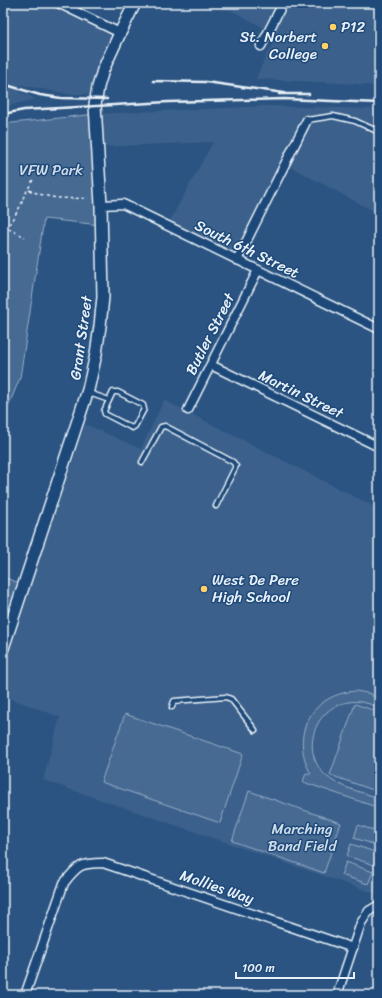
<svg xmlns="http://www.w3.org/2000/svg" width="382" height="998" viewBox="0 0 382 998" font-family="Sriracha,sans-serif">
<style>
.built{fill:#3a608b}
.green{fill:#476b93;stroke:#98aec6}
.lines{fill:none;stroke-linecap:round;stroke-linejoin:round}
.lane-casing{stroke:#e8f1f8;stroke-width:7}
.street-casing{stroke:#e8f1f8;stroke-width:11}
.secondary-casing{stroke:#e8f1f8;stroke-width:14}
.path{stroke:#e8f1f8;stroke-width:1.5;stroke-dasharray:3 3;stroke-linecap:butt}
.lane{stroke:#1f4a7a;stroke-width:4}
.street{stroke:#1f4a7a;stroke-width:8}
.secondary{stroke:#1f4a7a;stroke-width:11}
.rail{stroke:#e8f1f8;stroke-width:2.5}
.poi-dot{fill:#ffd166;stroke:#1f4a7a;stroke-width:1.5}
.labels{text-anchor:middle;stroke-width:3;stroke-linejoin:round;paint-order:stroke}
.poi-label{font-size:15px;fill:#e8f1f8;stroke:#1f4a7a;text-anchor:start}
.park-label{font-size:15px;fill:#d0dde9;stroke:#1f4a7a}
.street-label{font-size:15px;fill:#e8f1f8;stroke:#1f4a7a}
</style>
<rect width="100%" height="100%" fill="#2b5482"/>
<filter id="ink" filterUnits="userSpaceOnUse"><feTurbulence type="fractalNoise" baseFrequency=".025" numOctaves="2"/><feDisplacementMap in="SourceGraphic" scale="8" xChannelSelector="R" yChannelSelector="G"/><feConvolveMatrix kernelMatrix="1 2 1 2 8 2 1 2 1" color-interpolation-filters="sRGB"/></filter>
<g filter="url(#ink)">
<g class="built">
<path d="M3 3H58L120 33 97 94H68L21 85 20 92 36 99 3 107Z"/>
<path d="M190 3H379V87L358 84 256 79 267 53 272 47 273 33 231 10 189 5Z"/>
<path d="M265 106 379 109V214L285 164 237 260 167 226 213 142 98 147 96 114Z"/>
<path d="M164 400 379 509V895L43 780 60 717 3 696V669L85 424 141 449Z"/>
</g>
<g class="green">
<path d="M96 114 101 225 44 219 20 378 3 419V124Z"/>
<path d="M3 577 24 585 9 629 3 626Z"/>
<path d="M356 691 372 694V696L379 699V707C369 704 360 700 349 702 314 707 300 751 325 775 339 788 362 792 379 798V808L303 782 306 773 311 774C289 735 311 694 356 691Z"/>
<path d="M355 704 379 712V792L330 775Z"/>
<path d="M125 714 243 754 220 823 101 782Z"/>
<path d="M249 791 341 823 324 873 232 841Z"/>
<path d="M358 825 379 832V846L354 838Z"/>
<path d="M351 844 378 853 374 865 347 856Z"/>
<path d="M346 862 373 872 368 884 341 875Z"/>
</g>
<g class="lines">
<defs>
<g id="lane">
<path d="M307 120 333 116 355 121 379 132"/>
<path d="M113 392H118L143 405 144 409 135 426 132 428 105 414 104 411Z"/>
<path d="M89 393 109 400"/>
<path d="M142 462 161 427 165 426 233 462 236 466 216 506"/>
<path d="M172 707 174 701 226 697 231 699 255 730"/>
</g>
<g id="street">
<path d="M58 3 120 33"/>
<path d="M261 46 283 3"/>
<path d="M101 205 123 204 379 329"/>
<path d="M237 260 307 120"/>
<path d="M211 365 379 447"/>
<path d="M188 410 258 270"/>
<path d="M25 995 64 883C78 865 81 863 103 863L353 948"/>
<path d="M337 995 361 923 369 911 379 905"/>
</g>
<path id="secondary" d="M3 648 88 390 96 354 100 326 103 297 101 205 95 105 98 87 103 70 120 33 135 3"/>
</defs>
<use href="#lane" class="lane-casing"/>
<use href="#street" class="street-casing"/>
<use href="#secondary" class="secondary-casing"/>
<g class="path">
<path d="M29 190C49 199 66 199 88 198"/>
<path d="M3 226 25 237"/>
<path d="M6 230C11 220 18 212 22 202V200L34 178"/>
<path d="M377 668H379"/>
</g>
<use href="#lane" class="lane"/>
<use href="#street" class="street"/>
<use href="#secondary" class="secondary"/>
<g class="rail">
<path d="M153 81 206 82 284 93"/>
<path d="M3 84 40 95 61 98 107 99"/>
<path d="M279 94H309"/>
<path d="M3 114 24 110 168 102 284 99 379 103"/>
</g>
</g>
</g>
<g class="poi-dot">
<circle cx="333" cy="27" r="4"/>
<circle cx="325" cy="46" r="4"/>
<circle cx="204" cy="589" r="4"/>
</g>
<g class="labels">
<g class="poi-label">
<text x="341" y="32">P12</text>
<text x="317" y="42" text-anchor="end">St. Norbert<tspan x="317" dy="17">College</tspan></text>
<text x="212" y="585">West De Pere<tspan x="212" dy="17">High School</tspan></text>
</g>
<g class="park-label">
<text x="51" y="175">VFW Park</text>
<text x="302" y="834">Marching<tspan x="302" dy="17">Band Field</tspan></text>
</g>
<g class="street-label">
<text transform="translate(247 249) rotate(26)" y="5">South 6th Street</text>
<text transform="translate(210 334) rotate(-63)" y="5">Butler Street</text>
<text transform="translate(81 338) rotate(-82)" y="5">Grant Street</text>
<text transform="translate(301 394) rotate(26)" y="5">Martin Street</text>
<text transform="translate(217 887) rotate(19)" y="5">Mollies Way</text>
</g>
</g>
<rect width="382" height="998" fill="none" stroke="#1f4a7a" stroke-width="16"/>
<rect x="8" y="8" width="366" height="982" fill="none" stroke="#e8f1f8" stroke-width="1.5" filter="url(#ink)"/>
<path d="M236 972v6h118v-6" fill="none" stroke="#e8f1f8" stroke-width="2"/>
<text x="242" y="972" font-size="12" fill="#e8f1f8" stroke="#1f4a7a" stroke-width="3" paint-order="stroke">100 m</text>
</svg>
